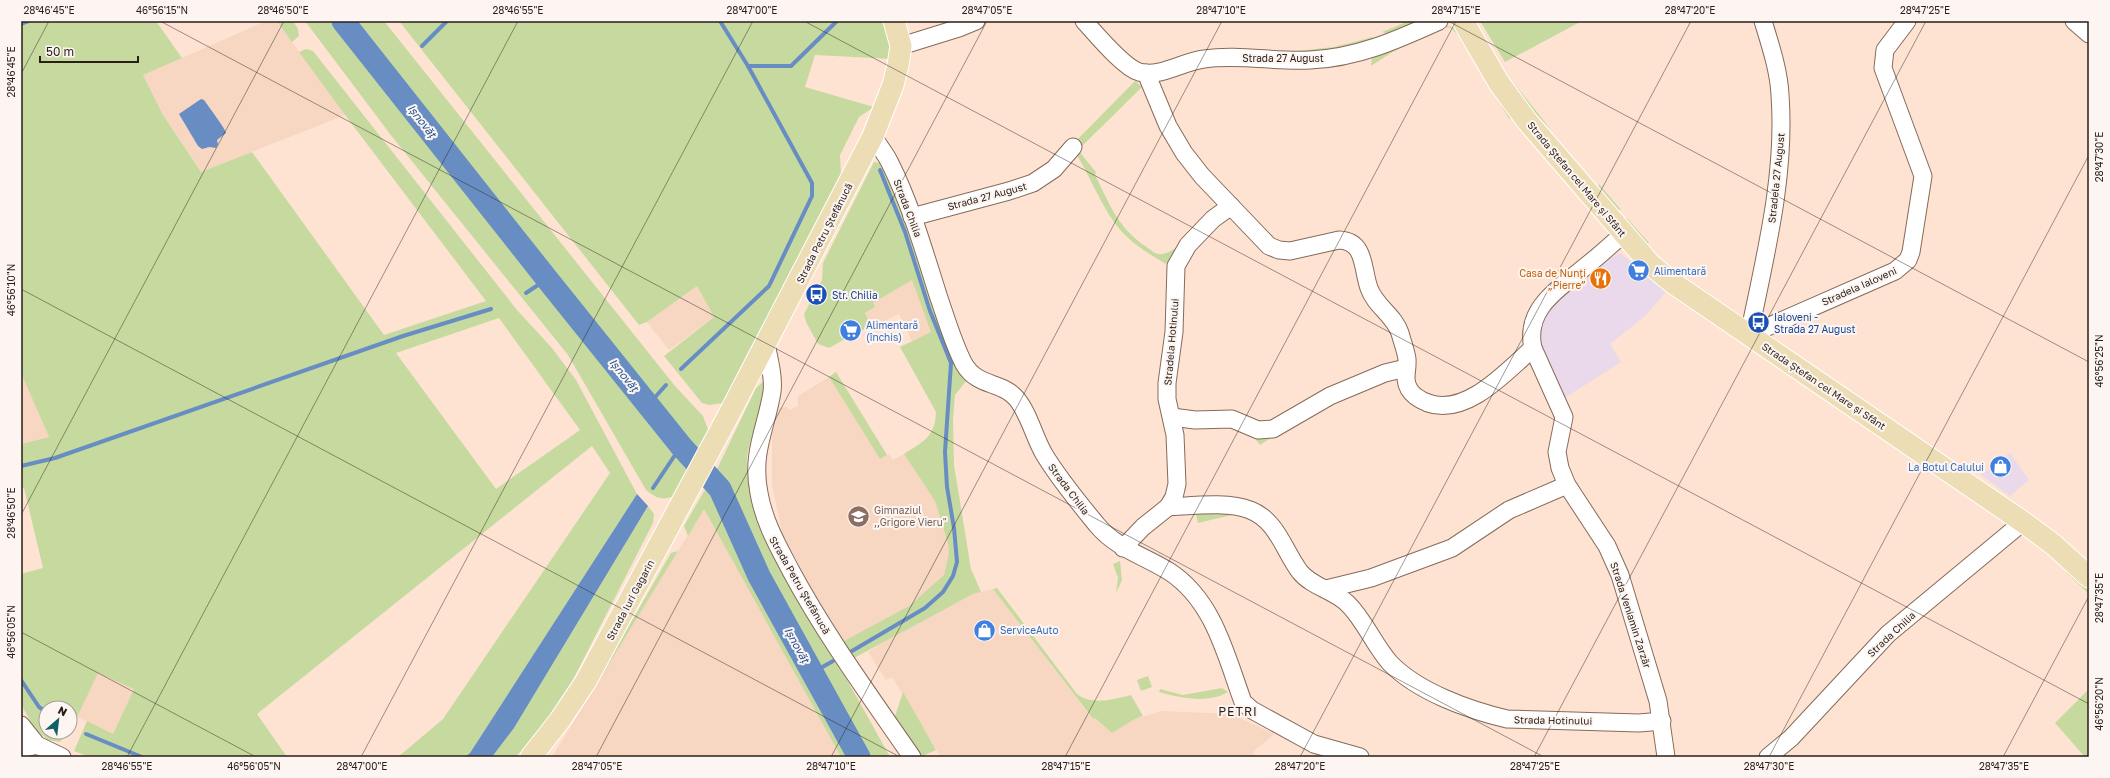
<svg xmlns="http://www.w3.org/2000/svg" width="2110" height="778" viewBox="0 0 2110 778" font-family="'Golos Text',sans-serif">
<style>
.commercial{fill:#ead9eb}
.built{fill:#f7d6c2}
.green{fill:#c6daa0;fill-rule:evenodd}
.water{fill:#688dc3}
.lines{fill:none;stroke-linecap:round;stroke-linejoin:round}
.stream{stroke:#688dc3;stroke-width:4}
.river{stroke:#688dc3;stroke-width:23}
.minor-casing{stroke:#876a58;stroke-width:19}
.major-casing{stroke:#fff;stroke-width:23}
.minor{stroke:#fff;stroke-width:17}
.major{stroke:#edddb5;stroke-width:21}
.ticks{fill:none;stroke:#2a1e17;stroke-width:1;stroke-opacity:0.45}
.labels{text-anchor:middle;stroke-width:4;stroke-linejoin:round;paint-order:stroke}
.street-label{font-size:10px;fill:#2a1e17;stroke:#fcf5f1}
.shop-label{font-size:10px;fill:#366cbe;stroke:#fcf5f1;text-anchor:start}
.food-label{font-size:10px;fill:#c56008;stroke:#fcf5f1;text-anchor:end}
.transit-label{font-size:10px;fill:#164399;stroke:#fcf5f1;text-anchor:start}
.education-label{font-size:10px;fill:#785e54;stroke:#fcf5f1;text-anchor:start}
.water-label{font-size:11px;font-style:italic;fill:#225195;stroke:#fcf5f1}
.quarter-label{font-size:12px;letter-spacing:1px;fill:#2a1e17;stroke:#fcf5f1}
.neatline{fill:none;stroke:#2a1e17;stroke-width:1.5}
.ticks-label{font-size:10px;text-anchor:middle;fill:#2a1e17}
</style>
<rect width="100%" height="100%" fill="#fee3d3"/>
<g class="commercial">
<path d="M1620 253 1665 288V293L1645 316 1610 344 1621 362 1563 399 1539 344 1541 318 1556 298 1595 266Z"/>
<path d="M2010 453 2029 480 2010 496 1981 475Z"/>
</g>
<g class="built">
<path d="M266 21H277L345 115 201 172 163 115 143 75Z"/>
<path d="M912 280 932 332 912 341 899 314 872 327 865 313 875 307 873 303Z"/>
<path d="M697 286 714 317 669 350 647 322Z"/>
<path d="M21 373 49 437 21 444Z"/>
<path d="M829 377 880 459 889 454 893 460 904 454 935 501 950 553 944 575 909 606 844 641 815 596 782 532 772 485V434L780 408 786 407 790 410 798 406V396Z"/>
<path d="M704 509 841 757H552L678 551Z"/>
<path d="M993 589 1092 719 1095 718 1112 733 1135 719 1162 711 1231 714 1274 734 1253 752 1254 757H941L892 677 886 680 868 652 895 635 973 594Z"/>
<path d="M97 672 134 689 113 734 77 717Z"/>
</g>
<g class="green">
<path d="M21 21H156L182 58 143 75 163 115 201 172 252 152 384 335 486 301 345 115 299 52 306 49 313 51 517 310 552 348 576 380 637 494 470 753 465 757H398L443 719 610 473 592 446 257 714 287 757H90L74 751 87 721 113 734 134 689 98 673 77 717 70 727V708H46V732H67L60 742 48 740 34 728 21 704V574L43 568 24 488H21V444L49 437 21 373ZM499 318 580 430 496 489 396 353Z"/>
<path d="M277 21H293L298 29 299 36 292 42Z"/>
<path d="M305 21H384L675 386 703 416 709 432 675 496C662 501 656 498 646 490L568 355 390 134Z"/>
<path d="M399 21H884L890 33 892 59 815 55 805 87 874 107 859 117 840 155 841 176 723 403 709 405 702 403 664 356 714 317 697 286 647 322 639 325Z"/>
<path d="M1409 21H1427L1391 35 1382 32Z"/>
<path d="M1480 21H1582L1505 62Z"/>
<path d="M1442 24 1454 28 1461 34 1510 116V120L1458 35 1451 28 1445 27 1414 41 1415 36Z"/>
<path d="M1373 37 1379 43 1304 57 1296 51 1334 47Z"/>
<path d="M1404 42 1408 44 1394 51 1371 66 1372 55Z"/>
<path d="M1135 81 1142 87 1078 150 1096 172 1095 175C1111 207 1118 228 1148 248 1152 251 1156 255 1162 254 1171 253 1180 244 1188 239L1166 264C1151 255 1137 247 1125 235 1102 212 1090 173 1071 146Z"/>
<path d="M1513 82 1552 131 1535 113Z"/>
<path d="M874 162 880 163 885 167 904 212 956 361 967 380 955 395 953 419 954 465 971 569 981 592 973 594 854 658 844 641 909 606 944 575 949 553 948 544 935 501 904 454C924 441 935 437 936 412L900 347 931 332 912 280 873 303 875 307 865 313 872 327 859 331 853 320 840 327 847 338 829 348 818 344 806 322 804 314 822 280 823 263Z"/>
<path d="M1599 184 1621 210H1617L1598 187Z"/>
<path d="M1627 218 1649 243 1647 244 1627 221Z"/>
<path d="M836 372 887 455 880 459 829 377Z"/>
<path d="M763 382C767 396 749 439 747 458 746 470 751 494 754 506 764 546 790 582 811 617 838 663 864 710 890 757H841L704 509 688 536 684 526 718 467 756 388Z"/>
<path d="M1309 413 1260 445 1251 434Z"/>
<path d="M648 506 654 514 653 523 559 707 536 737 515 757H492L514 728Z"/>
<path d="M1226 509 1265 525 1236 514 1198 523 1195 510Z"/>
<path d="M678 551 598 682 600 676 671 553Z"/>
<path d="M1120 561 1122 580 1116 593 1118 578 1113 564Z"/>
<path d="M2066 572H2070L2089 591V594Z"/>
<path d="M997 588 1077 694C1092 706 1114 699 1131 695L1143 716 1135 719 1112 733 1095 718 1093 719 993 589Z"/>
<path d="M1148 676 1152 687 1141 691 1137 680Z"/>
<path d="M1222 688 1228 692C1208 704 1180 698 1159 692L1160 689 1183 695Z"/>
<path d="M2089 689V757H2085L2055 723Z"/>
<path d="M903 692 936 750 920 757 894 719Z"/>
</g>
<g class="water">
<path d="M201 99 204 100C208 106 225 128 226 133L217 140 218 144 216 148 209 147 202 149 198 146 179 114Z"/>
<path d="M637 494 648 506 514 728 492 757H465L470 753Z"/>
</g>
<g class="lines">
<g class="stream">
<path d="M720 21 748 66H791L837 21"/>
<path d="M21 24 29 21"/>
<path d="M422 46 447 21"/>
<path d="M526 293 547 279"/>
<path d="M681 369 769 286 812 196V183L748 66"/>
<path d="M648 405 666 385"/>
<path d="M21 466 55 458 403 336 491 309"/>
<path d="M653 488 681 446"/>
<path d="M852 651 925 608 943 592 953 576 957 562 954 528 947 487 945 452 951 363 930 311 905 232 880 170"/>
<path d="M812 673 833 661"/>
<path d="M21 680 39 707 46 712"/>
<path d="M86 734 142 757"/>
<path d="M2088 757 2089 756"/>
</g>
<path class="river" d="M343 21 547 279 681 446 720 489 759 576 859 757"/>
<defs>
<g id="minor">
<path d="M1084 21C1096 34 1123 67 1139 72 1160 78 1184 61 1204 59 1239 54 1275 62 1310 60 1357 58 1397 40 1439 21"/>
<path d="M2074 21 2089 34"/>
<path d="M901 46 959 28 976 21"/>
<path d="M1146 73 1168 126 1184 153 1202 176 1269 246 1279 250 1290 251 1339 240C1366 241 1362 269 1369 288 1375 306 1394 315 1400 333 1402 341 1406 351 1407 359 1408 371 1403 378 1409 389 1413 396 1420 400 1428 403 1466 417 1507 371 1533 348L1564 417 1557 452 1560 468 1567 485 1607 546 1620 575 1658 701 1666 757"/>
<path d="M873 136C878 145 886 154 890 163 911 205 924 251 938 295 946 318 953 343 964 364 977 387 1001 381 1016 398 1029 413 1034 437 1044 454 1059 479 1079 503 1097 525 1117 549 1145 556 1170 572 1214 601 1226 656 1243 702L1252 710 1314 744 1360 757"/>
<path d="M912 217 1009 191 1033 183 1054 169 1073 147"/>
<path d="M1749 335 1895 271 1908 260 1911 252 1923 176 1883 68 1885 50 1907 21"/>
<path d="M1749 335C1765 256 1786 176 1780 95 1779 71 1770 44 1763 21"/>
<path d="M766 344C769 359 774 377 772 392 766 429 751 453 759 493 764 522 778 546 791 571 826 636 870 696 912 757"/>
<path d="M1533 348C1524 308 1560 288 1586 266 1599 256 1611 245 1623 234"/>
<path d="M1172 417 1195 420 1232 419 1258 430 1273 429 1330 396 1385 373 1406 368"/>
<path d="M1168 507C1191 506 1228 501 1250 510 1277 520 1284 551 1300 572 1312 587 1334 590 1348 604 1365 621 1374 645 1390 663 1418 692 1469 710 1507 719L1639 723 1662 721"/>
<path d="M1123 548 1143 527 1168 507 1174 497 1177 484 1175 435 1167 399V383L1174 332 1176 266 1188 245 1213 219 1231 206"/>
<path d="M1326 589 1371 578 1452 548 1509 510 1567 485"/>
<path d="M21 725 37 745 62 757"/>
<path d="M21 749 37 745"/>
<path d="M1768 757 1791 738 1888 634 2023 522"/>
</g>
<g id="major">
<path d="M1463 21 1499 83 1527 121 1651 265 1673 283 2023 522 2054 545 2089 577"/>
<path d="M531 757 560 720 586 681 726 420 873 136 893 85 898 65 901 46 894 21"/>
</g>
</defs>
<use href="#minor" class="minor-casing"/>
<use href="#major" class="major-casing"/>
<use href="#minor" class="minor"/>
<use href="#major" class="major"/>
</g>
<path class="ticks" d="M160 21 1544 757M804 21 2089 704M1448 21 2089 362M21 74 49 21M21 289 900 757M21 515 284 21M21 632 256 757M127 757 518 21M361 757 753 21M596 757 987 21M831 757 1222 21M1065 757 1456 21M1300 757 1691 21M1534 757 1926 21M1769 757 2089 155M2003 757 2089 596"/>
<defs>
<symbol id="supermarket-disc" viewBox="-11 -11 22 22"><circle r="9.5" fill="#3f7fe0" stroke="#fcf5f1"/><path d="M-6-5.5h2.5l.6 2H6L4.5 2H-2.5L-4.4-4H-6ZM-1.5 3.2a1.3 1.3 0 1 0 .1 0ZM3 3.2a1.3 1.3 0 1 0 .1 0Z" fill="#fff"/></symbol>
<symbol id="restaurant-disc" viewBox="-11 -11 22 22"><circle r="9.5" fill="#e8710a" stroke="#fcf5f1"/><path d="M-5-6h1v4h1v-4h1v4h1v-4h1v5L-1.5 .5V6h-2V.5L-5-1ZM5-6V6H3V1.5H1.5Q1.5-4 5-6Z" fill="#fff"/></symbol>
<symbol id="bus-disc" viewBox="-11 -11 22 22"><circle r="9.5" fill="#1a4fb4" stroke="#fcf5f1"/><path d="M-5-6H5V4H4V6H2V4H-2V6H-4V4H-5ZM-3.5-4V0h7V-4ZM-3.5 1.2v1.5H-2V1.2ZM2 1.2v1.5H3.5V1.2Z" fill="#fff"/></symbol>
<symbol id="shop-disc" viewBox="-11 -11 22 22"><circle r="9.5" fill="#3f7fe0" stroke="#fcf5f1"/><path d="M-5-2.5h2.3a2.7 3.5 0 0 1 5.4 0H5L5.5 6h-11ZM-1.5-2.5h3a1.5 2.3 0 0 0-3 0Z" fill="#fff"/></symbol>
<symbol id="school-disc" viewBox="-11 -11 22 22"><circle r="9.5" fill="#8d6e63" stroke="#fcf5f1"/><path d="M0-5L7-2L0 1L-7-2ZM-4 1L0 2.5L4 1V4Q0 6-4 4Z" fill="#fff"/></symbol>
</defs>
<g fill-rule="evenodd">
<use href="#supermarket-disc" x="1626" y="258" width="25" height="25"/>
<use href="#restaurant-disc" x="1588" y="266" width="25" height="25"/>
<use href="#bus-disc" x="804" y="282" width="25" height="25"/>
<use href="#bus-disc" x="1746" y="310" width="25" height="25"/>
<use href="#supermarket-disc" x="838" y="318" width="25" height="25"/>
<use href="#shop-disc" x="1988" y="454" width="25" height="25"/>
<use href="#school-disc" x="846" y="504" width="25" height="25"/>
<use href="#shop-disc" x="972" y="618" width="25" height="25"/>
</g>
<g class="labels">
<g class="street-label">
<text x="1283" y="62">Strada 27 August</text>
<text transform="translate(1776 178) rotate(-84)" y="4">Stradela 27 August</text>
<text transform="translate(1577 179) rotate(50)" y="4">Strada Ștefan cel Mare și Sfânt</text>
<text transform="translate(987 196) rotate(-15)" y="4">Strada 27 August</text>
<text transform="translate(908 208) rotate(69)" y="4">Strada Chilia</text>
<text transform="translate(824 233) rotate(-63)" y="4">Strada Petru Ștefănucă</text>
<text transform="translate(1859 286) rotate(-24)" y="4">Stradela Ialoveni</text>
<text transform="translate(1171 342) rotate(-85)" y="4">Stradela Hotinului</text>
<text transform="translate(1824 386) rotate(34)" y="4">Strada Ștefan cel Mare și Sfânt</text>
<text transform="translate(1069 489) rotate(53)" y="4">Strada Chilia</text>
<text transform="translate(800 585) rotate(60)" y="4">Strada Petru Ştefănucă</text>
<text transform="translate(630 600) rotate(-62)" y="4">Strada Iuri Gagarin</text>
<text transform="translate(1631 615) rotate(72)" y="4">Strada Veniamin Zarzăr</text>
<text transform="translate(1891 634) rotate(-43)" y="4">Strada Chilia</text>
<text transform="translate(1553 720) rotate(1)" y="4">Strada Hotinului</text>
</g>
<g class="shop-label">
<text x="1654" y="275">Alimentară</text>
<text x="866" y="329">Alimentară<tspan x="866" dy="12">(închis)</tspan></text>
<text x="1984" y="471" text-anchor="end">La Botul Calului</text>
<text x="1000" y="634">ServiceAuto</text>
</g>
<g class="food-label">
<text x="1586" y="277">Casa de Nunți<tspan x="1586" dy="12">„Pierre”</tspan></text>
</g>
<g class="transit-label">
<text x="832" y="299">Str. Chilia</text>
<text x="1774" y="321">Ialoveni -<tspan x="1774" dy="12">Strada 27 August</tspan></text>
</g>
<g class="education-label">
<text x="874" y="514">Gimnaziul<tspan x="874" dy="12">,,Grigore Vieru"</tspan></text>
</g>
<g class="water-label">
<text transform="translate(422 121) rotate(52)" y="4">Ișnovăț</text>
<text transform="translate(624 375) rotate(51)" y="4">Ișnovăț</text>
<text transform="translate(797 645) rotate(61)" y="4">Ișnovăț</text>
</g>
<g class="quarter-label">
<text x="1238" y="716">PETRI</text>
</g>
</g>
<rect width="2110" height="778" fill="none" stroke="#fcf5f1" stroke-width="44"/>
<g transform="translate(58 720) rotate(28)"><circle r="19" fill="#fcf5f1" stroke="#a89f9a"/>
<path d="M0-3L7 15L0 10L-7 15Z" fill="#106166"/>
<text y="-6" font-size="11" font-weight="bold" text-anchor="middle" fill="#2a1e17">N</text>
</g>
<path d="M40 56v6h98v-6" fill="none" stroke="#2a1e17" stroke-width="2"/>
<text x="46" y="56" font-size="12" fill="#2a1e17" stroke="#fcf5f1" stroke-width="3" paint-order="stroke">50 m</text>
<rect x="22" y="22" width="2066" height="734" class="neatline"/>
<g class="ticks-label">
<text x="49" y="14">28°46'45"E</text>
<text x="162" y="14">46°56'15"N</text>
<text x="283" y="14">28°46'50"E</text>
<text x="518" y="14">28°46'55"E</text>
<text x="752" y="14">28°47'00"E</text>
<text x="987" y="14">28°47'05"E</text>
<text x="1221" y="14">28°47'10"E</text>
<text x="1456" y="14">28°47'15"E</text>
<text x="1690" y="14">28°47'20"E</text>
<text x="1925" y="14">28°47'25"E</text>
<text transform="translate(11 72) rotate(-90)" y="4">28°46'45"E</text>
<text transform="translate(2099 157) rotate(-90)" y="4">28°47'30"E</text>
<text transform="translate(11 290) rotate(-90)" y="4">46°56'10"N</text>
<text transform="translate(2099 361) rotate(-90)" y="4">46°56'25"N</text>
<text transform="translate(11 513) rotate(-90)" y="4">28°46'50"E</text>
<text transform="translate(2099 598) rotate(-90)" y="4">28°47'35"E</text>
<text transform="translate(11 632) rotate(-90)" y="4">46°56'05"N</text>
<text transform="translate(2099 704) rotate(-90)" y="4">46°56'20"N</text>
<text x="127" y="770">28°46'55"E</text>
<text x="254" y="770">46°56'05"N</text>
<text x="362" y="770">28°47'00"E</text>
<text x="597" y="770">28°47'05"E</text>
<text x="831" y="770">28°47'10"E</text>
<text x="1066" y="770">28°47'15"E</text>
<text x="1300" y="770">28°47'20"E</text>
<text x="1535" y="770">28°47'25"E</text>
<text x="1769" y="770">28°47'30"E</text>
<text x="2004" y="770">28°47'35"E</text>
</g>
</svg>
